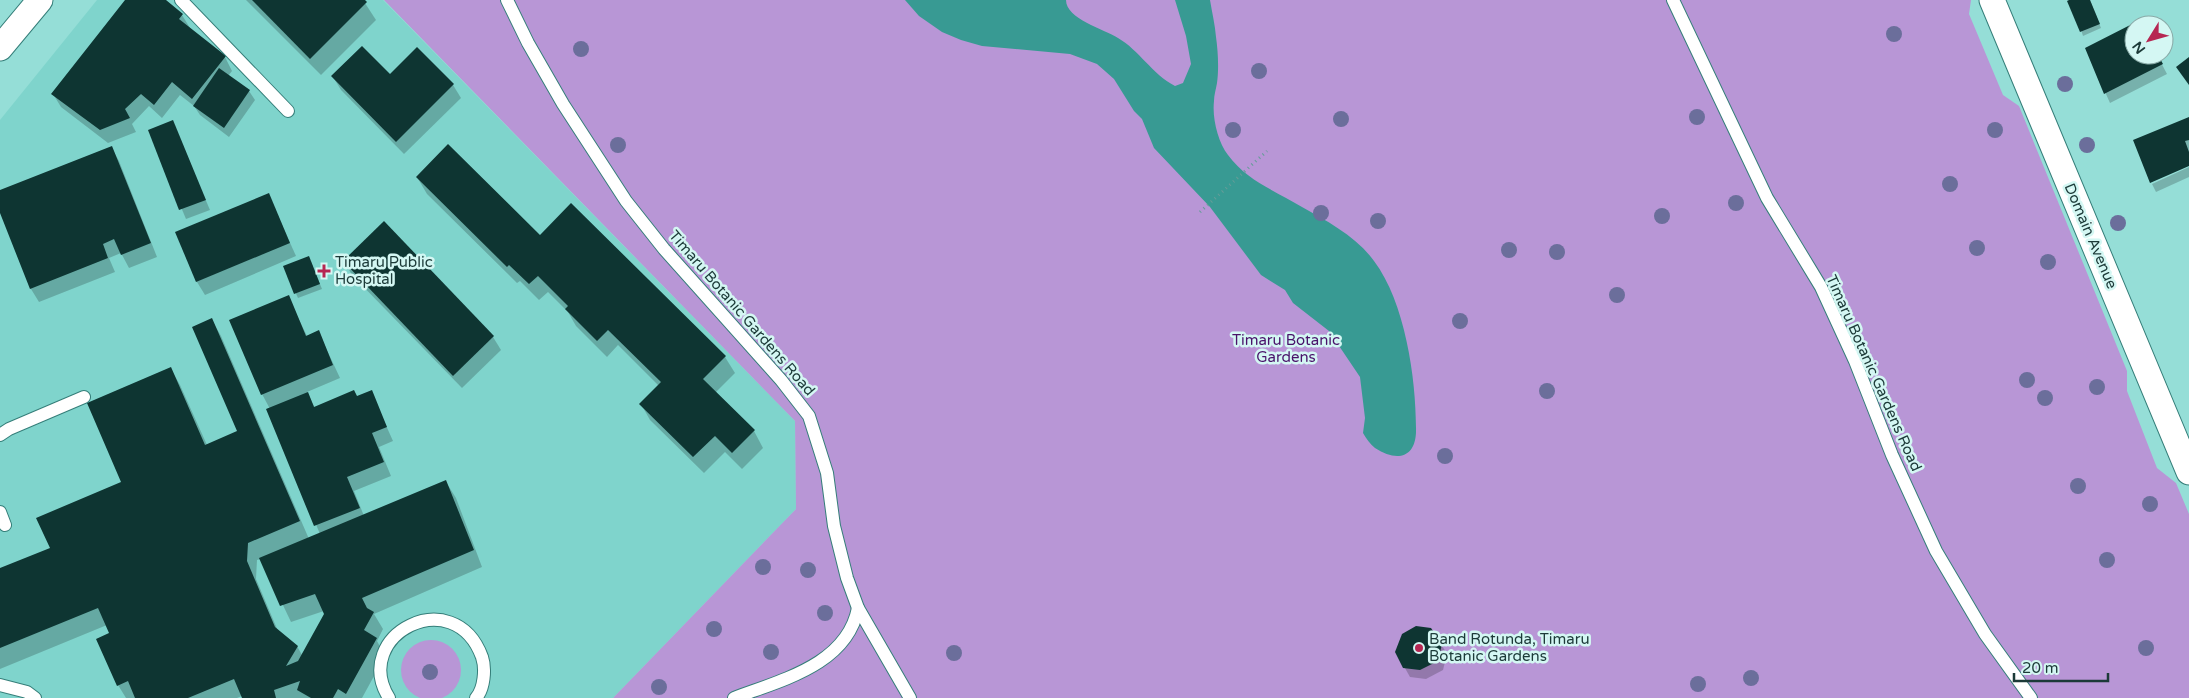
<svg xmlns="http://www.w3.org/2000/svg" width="2189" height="698" viewBox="0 0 2189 698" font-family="'Varela Round',sans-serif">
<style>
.built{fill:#7fd4cc}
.green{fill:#b896d6}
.water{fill:#389a93}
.shadow{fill:#0003;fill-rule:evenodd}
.building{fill:#0e3532}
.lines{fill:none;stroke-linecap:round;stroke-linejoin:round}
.lane-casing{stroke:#357e79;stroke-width:14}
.street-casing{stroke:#357e79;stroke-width:27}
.path{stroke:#659d98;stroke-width:3;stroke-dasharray:1 4;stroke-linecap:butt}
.lane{stroke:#fff;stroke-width:12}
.street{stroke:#fff;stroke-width:25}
.tree{fill:#6b6e9b}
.poi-dot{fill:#b62652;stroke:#d4f7f3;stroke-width:2}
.labels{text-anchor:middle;stroke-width:5;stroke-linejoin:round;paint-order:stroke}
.street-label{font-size:15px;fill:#1c3a38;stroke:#d4f7f3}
.poi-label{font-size:15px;fill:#1c3a38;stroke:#d4f7f3;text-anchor:start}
.park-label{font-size:15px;fill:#49126a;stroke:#d4f7f3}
</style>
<rect width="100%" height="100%" fill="#95ded7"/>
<path class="built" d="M97 0H383L795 421 796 509 613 698H0V120Z"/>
<g class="green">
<path d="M384 0H1971L1969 14 2003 95 2019 106 2127 371V391L2157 468 2176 483 2189 514V698H613L796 509 795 421Z"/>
<circle cx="431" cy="670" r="30"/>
</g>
<path class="water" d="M905 0H1066C1066 19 1104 29 1118 38 1139 50 1152 74 1175 86L1183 83 1191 64 1186 36 1175 0H1210C1212 12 1215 25 1216 37 1218 51 1219 69 1217 83 1216 89 1214 95 1214 101 1212 118 1218 142 1228 155 1247 181 1276 191 1302 207 1327 221 1357 237 1374 261 1405 302 1416 378 1416 428 1417 457 1398 463 1375 448 1370 444 1366 438 1363 433L1365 418 1360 377 1329 331 1293 303 1285 290 1261 275 1210 207 1154 148 1142 119 1134 111 1114 79 1097 64 1070 54 982 46 961 40 942 32 919 16Z"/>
<g class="shadow">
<path d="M127 0H164L182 15 190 28 225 57 232 71 228 76 249 91 255 100 229 137 200 115 194 106 180 95 162 118 149 106 132 124 136 132 108 143 61 107 53 94Z"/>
<path d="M246 0H363L376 20 321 75Z"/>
<path d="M2072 0H2090L2101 28 2083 36Z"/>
<path d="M2140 21 2142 25H2134V55H2157L2167 74 2110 103 2086 49Z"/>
<path d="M390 76 453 85 461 98 404 154 341 90 333 77Z"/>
<path d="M2189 119V165L2151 182Z"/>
<path d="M172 122 210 210 186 219 149 131Z"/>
<path d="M111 147 119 161 157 257 129 268 121 253 109 258 115 272 39 302 31 289 0 210V191Z"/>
<path d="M2189 167V177L2156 192 2152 184Z"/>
<path d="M417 177 540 237 725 357 735 373 715 393 754 431 763 448 742 469 725 452 704 473 650 420 641 404 659 386 618 345 607 357 576 326 568 312 548 292 539 300 520 281 517 283 427 194Z"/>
<path d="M268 194 296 256 205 295 197 282 176 233Z"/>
<path d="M384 223 493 337 501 350 462 388 352 275 344 261Z"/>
<path d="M311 262 322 289 298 298 284 267Z"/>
<path d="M288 297 307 336 318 331 340 378 307 392 315 408 357 398 371 392 393 441 379 447 391 476 354 491 364 516 446 482 456 498 482 567 374 614 383 629 377 641 385 656 362 698H243L242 696 237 698H126L118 685 111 634 107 625 0 669V570L52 548 123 482 171 369 180 385 207 445 239 431 212 320 221 336 309 539 320 534 268 410 270 409 262 394ZM261 559 291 622 324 611 326 614 302 655 297 646 278 631 256 579 257 560Z"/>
<path d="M1441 644 1447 654 1443 670 1426 679 1410 677 1396 652Z"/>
</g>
<g class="building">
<path d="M125 0H166L183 14 179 19 226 56 192 99 172 82 154 105 141 94 125 109 130 118 100 130 51 94Z"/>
<path d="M252 0H365L367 2 310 59Z"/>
<path d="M2069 0H2090L2100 24 2080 32 2067 1Z"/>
<path d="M2140 20 2143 25H2134V55H2158L2163 64 2104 94 2085 48Z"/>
<path d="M362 46 390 74 417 47 454 84 396 142 331 76Z"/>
<path d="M2189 57V85L2176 67Z"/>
<path d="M219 68 250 90 224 128 193 106Z"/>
<path d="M2189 117V140L2185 141 2189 152V166L2150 183 2133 140Z"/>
<path d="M173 120 206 200 179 210 148 130Z"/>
<path d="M448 144 540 235 571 203 726 356 703 379 755 430 732 453 715 436 693 457 639 404 661 382 608 330 597 341 565 309 568 306 538 276 529 284 509 265 507 267 416 177Z"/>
<path d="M112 146 151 243 121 255 114 239 103 244 108 258 30 289 0 213V190Z"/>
<path d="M269 193 290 243 196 282 175 232Z"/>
<path d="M384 221 494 336 453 376 343 261Z"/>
<path d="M309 256 320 284 294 294 283 266Z"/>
<path d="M289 295 306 336 319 330 333 365 261 395 229 320Z"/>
<path d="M212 318 300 521 248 543 247 561 275 627 298 646 286 666 298 661 324 614 315 594 280 606 259 558 446 480 474 550 362 598 367 608 374 612 364 630 377 638 346 694 338 689 333 698H311L297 690 300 681 274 690 276 698H242L234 679 188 698H135L128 681 117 686 96 639 109 633 98 608 0 648V568L50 548 36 518 121 482 87 403 171 367 205 445 237 431 192 327Z"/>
<path d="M354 390 357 396 372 390 387 427 372 433 384 462 347 477 360 508 314 526 266 409 308 392 314 407Z"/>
<path d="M1416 626 1431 628 1442 644 1438 661 1420 670 1403 668 1395 652 1402 634Z"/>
</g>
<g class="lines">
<defs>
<g id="lane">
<path d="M181 0 288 111"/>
<path d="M507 0 528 43 563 104 626 201 664 249 781 380 809 416 827 473 834 526 847 578 858 608 910 698"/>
<path d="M1673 0 1767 198 1821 287 1855 361 1892 455 1936 551 1985 634 2031 698"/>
<path d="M0 435 9 429 84 397"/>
<path d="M0 512 5 525"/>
<path d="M0 685 27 692 35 698"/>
<path d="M389 698C350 635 454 581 482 657 486 669 484 689 476 698"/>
<path d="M734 698C781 680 847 665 858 608"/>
</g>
<g id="street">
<path d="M1992 0 2189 472"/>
<path d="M0 48 40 0"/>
</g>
</defs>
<use href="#lane" class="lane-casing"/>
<use href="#street" class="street-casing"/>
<path class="path" d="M1200 212 1267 151"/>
<use href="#lane" class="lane"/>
<use href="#street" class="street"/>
</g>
<g class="tree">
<circle cx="1894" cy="34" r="8"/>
<circle cx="581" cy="49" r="8"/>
<circle cx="1259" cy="71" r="8"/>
<circle cx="2065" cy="84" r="8"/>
<circle cx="1697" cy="117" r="8"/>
<circle cx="1341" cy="119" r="8"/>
<circle cx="1233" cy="130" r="8"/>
<circle cx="1995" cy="130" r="8"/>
<circle cx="618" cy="145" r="8"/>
<circle cx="2087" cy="145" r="8"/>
<circle cx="1950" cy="184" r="8"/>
<circle cx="1736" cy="203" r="8"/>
<circle cx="1321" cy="213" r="8"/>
<circle cx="1662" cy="216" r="8"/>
<circle cx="1378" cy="221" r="8"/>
<circle cx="2118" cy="223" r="8"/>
<circle cx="1977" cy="248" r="8"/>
<circle cx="1509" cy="250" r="8"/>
<circle cx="1557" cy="252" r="8"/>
<circle cx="2048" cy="262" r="8"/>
<circle cx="1617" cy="295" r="8"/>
<circle cx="1460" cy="321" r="8"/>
<circle cx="2027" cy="380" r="8"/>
<circle cx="2097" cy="387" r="8"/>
<circle cx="1547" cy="391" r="8"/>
<circle cx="2045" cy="398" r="8"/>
<circle cx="1445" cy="456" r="8"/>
<circle cx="2078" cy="486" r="8"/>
<circle cx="2150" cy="504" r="8"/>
<circle cx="2107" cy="560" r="8"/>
<circle cx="763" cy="567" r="8"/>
<circle cx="808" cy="570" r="8"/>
<circle cx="825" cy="613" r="8"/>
<circle cx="714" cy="629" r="8"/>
<circle cx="2146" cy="648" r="8"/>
<circle cx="771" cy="652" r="8"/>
<circle cx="954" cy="653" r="8"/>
<circle cx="430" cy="672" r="8"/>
<circle cx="1751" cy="678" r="8"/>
<circle cx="1698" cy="684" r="8"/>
<circle cx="659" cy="687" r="8"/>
</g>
<g class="poi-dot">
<path d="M321.5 263.5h5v5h5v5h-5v5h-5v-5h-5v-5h5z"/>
<circle cx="1419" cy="648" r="5"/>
</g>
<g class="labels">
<g class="street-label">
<text transform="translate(2091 236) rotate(67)" y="5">Domain Avenue</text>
<text transform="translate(742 313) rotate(49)" y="5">Timaru Botanic Gardens Road</text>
<text transform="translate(1874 373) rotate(66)" y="5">Timaru Botanic Gardens Road</text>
</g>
<g class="poi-label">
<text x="335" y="267">Timaru Public<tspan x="335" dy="17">Hospital</tspan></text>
<text x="1429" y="644">Band Rotunda, Timaru<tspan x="1429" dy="17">Botanic Gardens</tspan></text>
</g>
<g class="park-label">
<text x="1286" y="345">Timaru Botanic<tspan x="1286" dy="17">Gardens</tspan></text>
</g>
</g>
<g transform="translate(2149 40) rotate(233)"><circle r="24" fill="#d4f7f3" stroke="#8aaba8"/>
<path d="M0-4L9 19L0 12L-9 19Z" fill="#b62652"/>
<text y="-8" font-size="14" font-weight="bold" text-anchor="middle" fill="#1c3a38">N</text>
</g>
<path d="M2014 673v8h94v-8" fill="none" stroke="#1c3a38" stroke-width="2.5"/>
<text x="2022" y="673" font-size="15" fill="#1c3a38" stroke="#d4f7f3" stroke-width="4" paint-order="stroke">20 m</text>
</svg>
